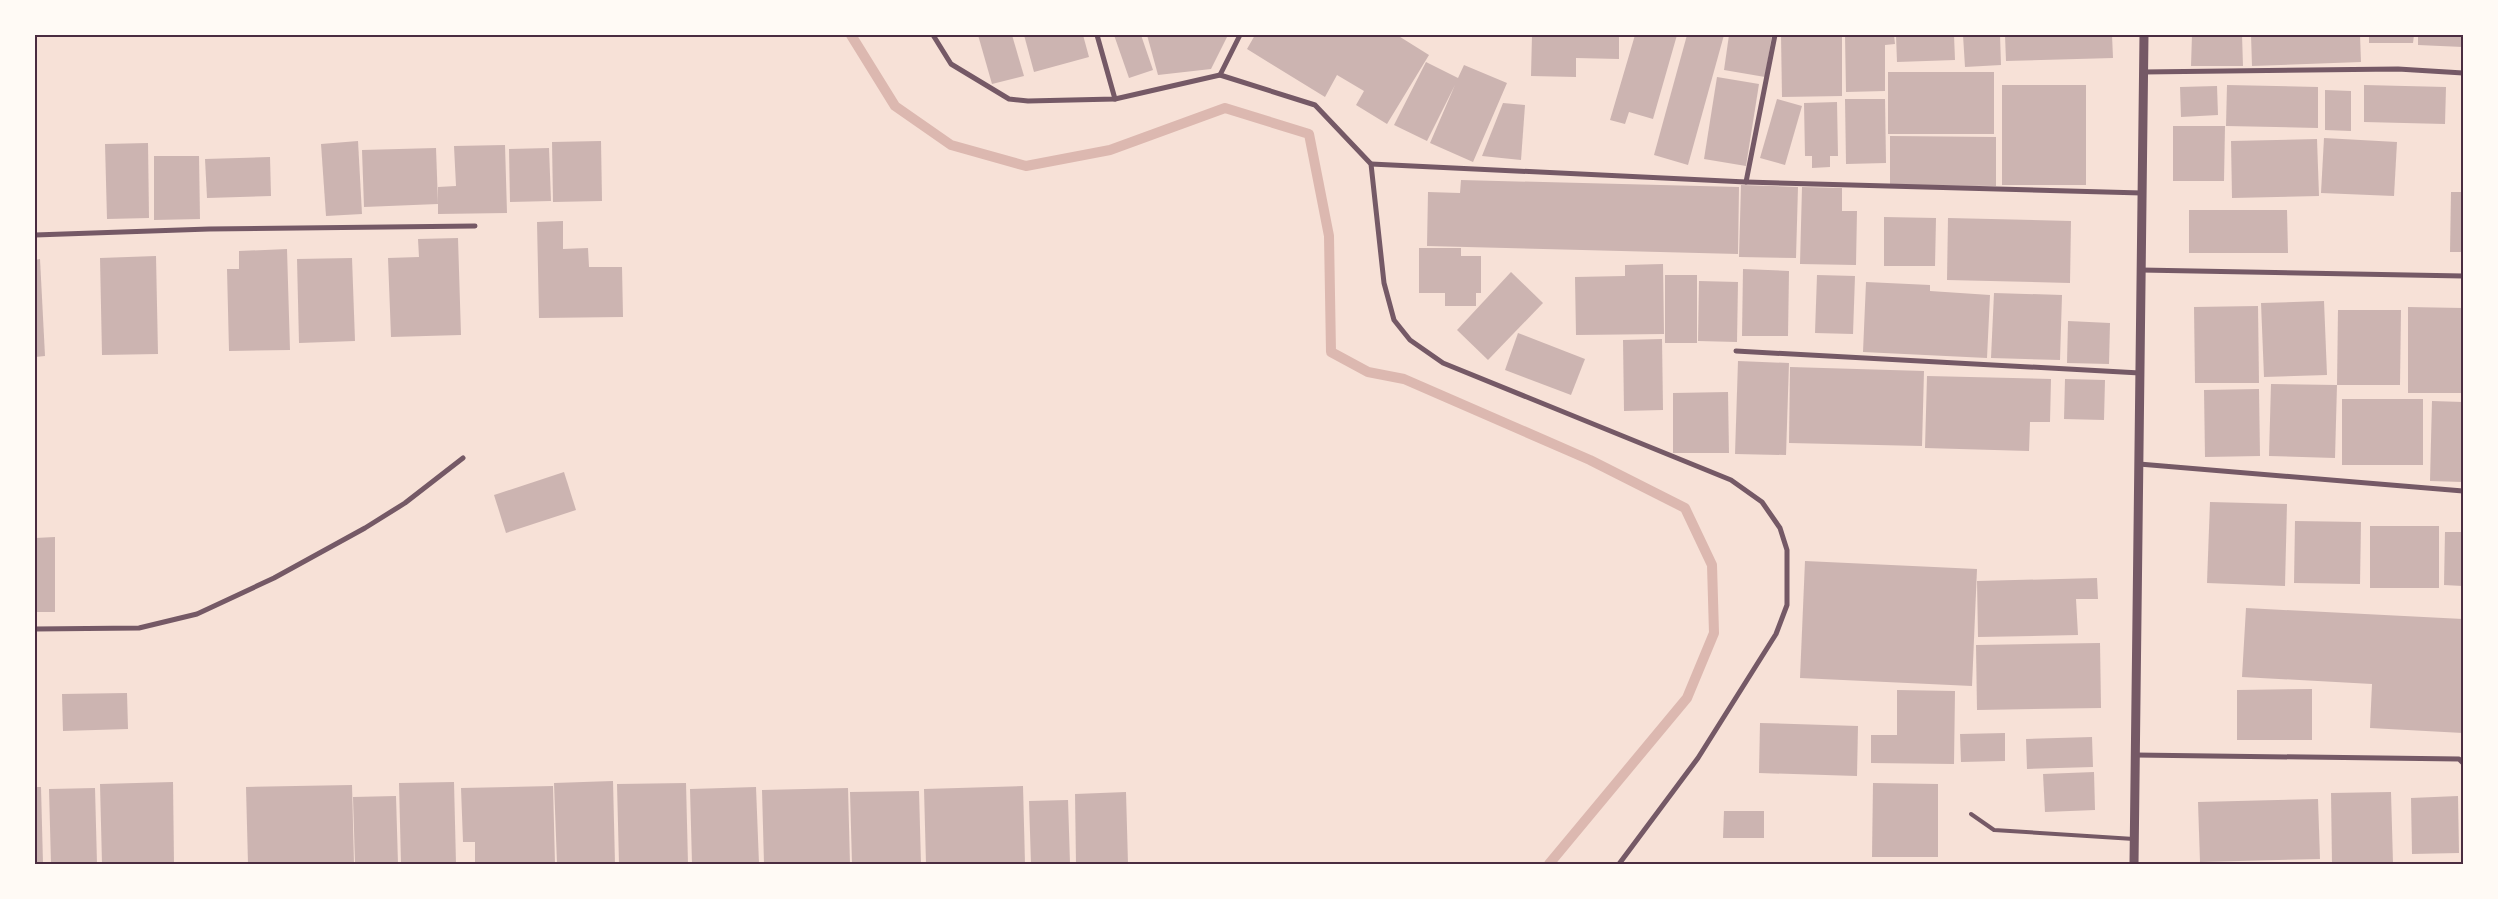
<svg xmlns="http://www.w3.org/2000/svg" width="2498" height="899" viewBox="0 0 2498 899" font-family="Cabin,sans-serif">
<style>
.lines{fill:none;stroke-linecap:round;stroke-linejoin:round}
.stream{stroke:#dcb8b0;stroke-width:10}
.building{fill:#ccb4b1}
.service{stroke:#755966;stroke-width:4}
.minor{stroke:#755966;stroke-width:5}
.tertiary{stroke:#755966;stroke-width:9}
.neatline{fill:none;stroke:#4a2c40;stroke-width:2}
</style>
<rect width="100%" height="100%" fill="#f7e1d7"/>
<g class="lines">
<path class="stream" d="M851 35 895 106 951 145 1026 166 1110 150 1225 108 1309 134 1329 236 1331 352 1368 372 1404 379 1590 460 1685 508 1712 565 1714 633 1687 698 1549 864"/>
</g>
<g class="building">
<path d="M978 35H1012L1024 76 992 84Z"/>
<path d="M1024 35H1083L1089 57 1034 72Z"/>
<path d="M1114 35H1141L1153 70 1129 78Z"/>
<path d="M1147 35H1228L1211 69 1158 75Z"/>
<path d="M1255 35H1397L1429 55 1387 124 1356 105 1364 91 1337 75 1325 97 1247 49Z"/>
<path d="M1532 35H1619V59L1576 58V77L1531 76Z"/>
<path d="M1635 35H1677L1653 119 1629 112 1625 124 1610 120Z"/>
<path d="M1687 35H1724L1688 165 1654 155Z"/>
<path d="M1729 35H1772L1765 77 1724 70Z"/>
<path d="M1781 35H1842V96L1782 97Z"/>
<path d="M1845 35H1894L1895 44 1885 45V91L1846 92Z"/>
<path d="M1896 35H1954L1955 60 1897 62Z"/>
<path d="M1963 35H2000L2001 65 1965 67Z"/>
<path d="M2005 35H2112L2113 58 2006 61Z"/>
<path d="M2192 35H2242L2243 66H2191Z"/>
<path d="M2251 35H2360L2361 62 2252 66Z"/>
<path d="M2369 35H2414L2413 43H2369Z"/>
<path d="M2418 35H2463V47L2418 45Z"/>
<path d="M1426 62 1458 78 1464 65 1507 83 1473 162 1430 143 1455 85 1427 141 1394 125Z"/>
<rect x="1888" y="72" width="106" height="62"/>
<path d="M1717 77 1759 84 1746 166 1704 159Z"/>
<rect x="2002" y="85" width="84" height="100"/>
<path d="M2227 85 2318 87V128L2226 126Z"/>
<path d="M2364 85 2446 87 2445 124 2364 122Z"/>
<path d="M2217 86 2218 115 2181 117 2180 87Z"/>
<path d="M2325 90 2351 91V131L2325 130Z"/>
<path d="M1777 99 1802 106 1785 165 1760 158Z"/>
<path d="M1845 99H1885L1886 163 1846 164Z"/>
<path d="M1837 102 1838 156H1830V167L1812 168V156H1805L1804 103Z"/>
<path d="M1503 103 1525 105 1521 160 1482 156Z"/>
<path d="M2173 126H2225L2224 181H2173Z"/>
<path d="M1890 136 1996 137V186L1890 185Z"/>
<path d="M2324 138 2397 142 2394 196 2321 193Z"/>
<path d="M2317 139 2319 196 2232 198 2231 141Z"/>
<path d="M358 141 362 214 326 216 321 144Z"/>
<path d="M601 141 602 201 553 202 552 142Z"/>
<path d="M148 143 149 218 107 219 105 144Z"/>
<path d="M505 145 507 213 438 214V187L456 186 454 146Z"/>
<path d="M436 148 438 204 364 207 362 150Z"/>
<path d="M549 148 551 201 510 202 509 149Z"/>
<path d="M154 156H199L200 219 154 220Z"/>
<path d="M270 157 271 196 207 198 205 159Z"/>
<path d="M1461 180 1739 187 1738 254 1427 246 1428 192 1460 193Z"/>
<path d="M1741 185 1798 187 1796 258 1739 257Z"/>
<path d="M1802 187 1842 188V211H1857L1856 265 1800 264Z"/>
<path d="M2451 192H2463V252H2450Z"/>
<path d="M2189 210H2287L2288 253H2189Z"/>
<path d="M1884 217 1936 218 1935 266H1884Z"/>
<path d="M1948 218 2071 221 2070 283 1947 280Z"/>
<path d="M563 221V249L588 248 589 267H622L623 317 539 318 537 222Z"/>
<path d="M458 238 461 335 391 337 388 258 419 257 418 239Z"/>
<path d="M1419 248H1461V256H1481V293H1476V306H1445V293H1419Z"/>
<path d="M287 249 290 350 229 351 227 269H239V251Z"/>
<path d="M156 256 158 354 102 355 100 258Z"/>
<path d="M352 258 355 341 299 343 297 259Z"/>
<path d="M40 259 45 356 35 357V260Z"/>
<path d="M1663 264 1664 334 1576 335 1575 277 1625 276V265Z"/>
<path d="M1743 269 1789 271 1788 336H1742Z"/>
<path d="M1511 272 1543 303 1488 360 1457 330Z"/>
<rect x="1665" y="275" width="32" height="68"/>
<path d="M1817 275 1855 276 1853 334 1815 333Z"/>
<path d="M1699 281 1738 282 1737 342 1698 341Z"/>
<path d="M1866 282 1930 285V291L1990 295 1987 358 1863 352Z"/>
<path d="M1994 293 2062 295 2060 360 1991 358Z"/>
<path d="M2324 301 2327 375 2264 377 2261 303Z"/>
<path d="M2258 306 2259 383H2195L2194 307Z"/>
<path d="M2408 307 2463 308V393H2408Z"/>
<path d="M2338 310H2401L2400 385H2337Z"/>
<path d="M2068 321 2110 323 2109 364 2067 363Z"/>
<path d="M1518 333 1585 359 1571 395 1505 370Z"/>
<path d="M1662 339 1663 410 1624 411 1623 340Z"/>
<path d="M1738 361 1789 363 1786 455 1735 454Z"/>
<path d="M1790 367 1924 371 1922 446 1789 443Z"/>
<path d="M1927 376 2051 379 2050 422H2030L2029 451 1925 448Z"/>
<path d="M2065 379 2105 380 2104 420 2064 419Z"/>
<path d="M2271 384 2337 385 2335 458 2269 456Z"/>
<path d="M2259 389 2260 456 2205 457 2204 390Z"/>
<path d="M1728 392 1729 453H1673V393Z"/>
<rect x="2342" y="399" width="81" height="66"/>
<path d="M2432 401 2463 402V482L2430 481Z"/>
<path d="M564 472 576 510 506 533 494 495Z"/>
<path d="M2210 502 2287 504 2285 586 2207 583Z"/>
<path d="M2295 521 2361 522 2360 584 2294 583Z"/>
<rect x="2370" y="526" width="69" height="62"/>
<path d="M2445 532H2463V586L2444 585Z"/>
<path d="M55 537V612H35V538Z"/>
<path d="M1805 561 1977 569 1972 686 1800 678Z"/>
<path d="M2097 578 2098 599H2076L2078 635 1978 637 1977 581Z"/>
<path d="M2246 608 2463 619V733L2370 728 2372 684 2242 677Z"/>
<path d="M2100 643 2101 708 1977 710 1976 645Z"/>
<path d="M2312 689V740H2237V690Z"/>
<path d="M1897 690 1955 691 1954 764 1871 763V735H1897Z"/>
<path d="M127 693 128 729 63 731 62 694Z"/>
<path d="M1760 723 1858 726 1857 776 1759 773Z"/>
<path d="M2005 733V761L1961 762 1960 734Z"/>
<path d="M2092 737 2093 767 2027 769 2026 739Z"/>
<path d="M2094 772 2095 810 2045 812 2043 774Z"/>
<path d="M613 781 615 864H557L554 783Z"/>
<path d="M173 782 174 864H102L100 784Z"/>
<path d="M454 782 456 864H401L399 783Z"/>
<path d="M686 783 688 864H619L617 784Z"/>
<path d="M1873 783 1938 784V857H1872Z"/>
<path d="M352 785 354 864H248L246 787Z"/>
<path d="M553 786 555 864H475V842H463L461 788Z"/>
<path d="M1023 786 1025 864H926L924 789Z"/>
<path d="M35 787H41L43 864H35Z"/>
<path d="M756 787 759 864H692L690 789Z"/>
<path d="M95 788 97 864H51L49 789Z"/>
<path d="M848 788 850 864H764L762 790Z"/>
<path d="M919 791 921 864H852L850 792Z"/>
<path d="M1126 792 1128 864H1076L1075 794Z"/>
<path d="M2391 792 2393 864H2332L2331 793Z"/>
<path d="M396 796 398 864H355L353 797Z"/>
<path d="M2458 796 2459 853 2412 854 2411 798Z"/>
<path d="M2318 799 2320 859 2200 862 2198 802Z"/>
<path d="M1068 800 1070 864H1031L1029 801Z"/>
<path d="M1724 811H1764V838H1723Z"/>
</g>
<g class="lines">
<path class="service" d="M1971 814 1994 830 2134 839"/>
<g class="minor">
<path d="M933 35 951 64 1009 99 1028 101 1115 99 1220 75 1315 105 1371 164 1384 283 1394 320 1410 340 1443 363 1731 480 1762 502 1780 528 1787 550V605L1776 634 1698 758 1619 864"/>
<path d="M1097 35 1115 99"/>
<path d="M2143 72 2398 69 2463 73"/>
<path d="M1220 75 1240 35"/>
<path d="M1371 164 1746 182 2142 193"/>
<path d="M1746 182 1775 35"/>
<path d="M35 235 209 229 475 226"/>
<path d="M2141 270 2463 276"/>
<path d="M1736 351 2140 373"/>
<path d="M2139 464 2463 491"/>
<path d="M35 629 139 628 197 614 274 578 365 528 405 503 463 458"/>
<path d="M2135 755 2459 759 2463 763"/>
</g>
<path class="tertiary" d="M2134 864 2144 35"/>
</g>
<rect width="2498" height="899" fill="none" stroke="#fffaf5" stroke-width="72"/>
<rect x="36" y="36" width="2426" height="827" class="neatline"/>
</svg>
